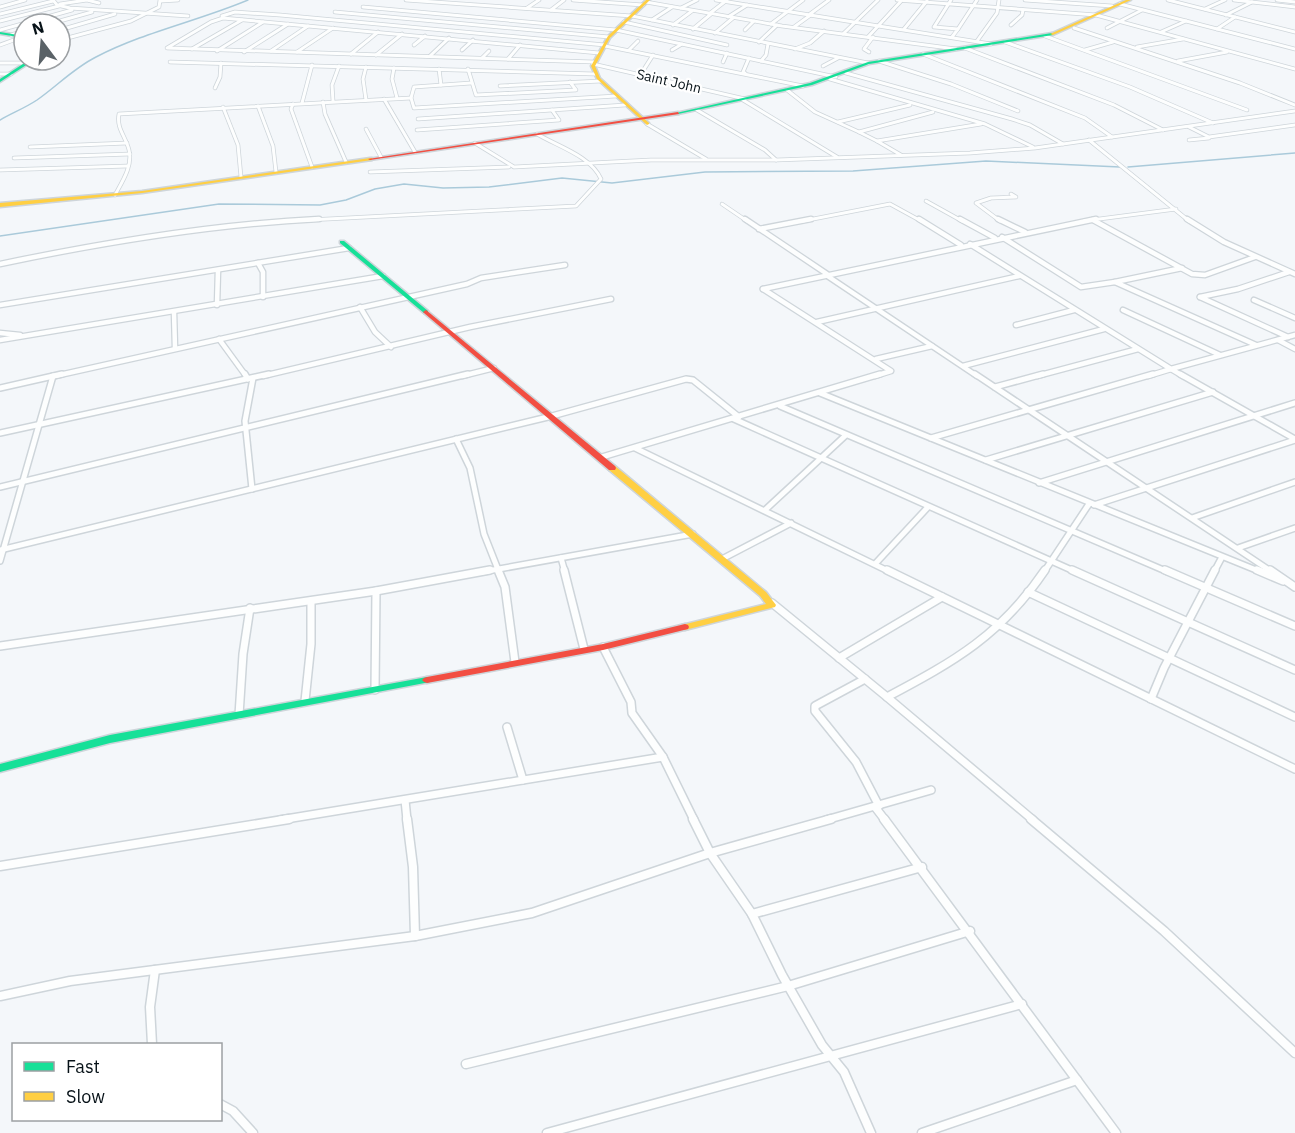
<svg xmlns="http://www.w3.org/2000/svg" width="1295" height="1133" viewBox="0 0 1295 1133" font-family="'IBM Plex Sans',sans-serif">
<style>
.lines{fill:none;stroke-linecap:round;stroke-linejoin:round}
.stream{stroke:#aacada;stroke-width:1.5}
.street-far4-casing{stroke:#ced5da;stroke-width:4.5}
.street-far3-casing{stroke:#ced5da;stroke-width:7}
.street-far2-casing{stroke:#ced5da;stroke-width:8}
.street-far1-casing{stroke:#ced5da;stroke-width:10}
.street-casing{stroke:#ced5da;stroke-width:11}
.fast-casing{stroke:#ced5da;stroke-width:3}
.slow-casing{stroke:#ced5da;stroke-width:3}
.jam-casing{stroke:#ced5da;stroke-width:3}
.street-far4{stroke:#fdfefe;stroke-width:3}
.street-far3{stroke:#fdfefe;stroke-width:4.5}
.street-far2{stroke:#fdfefe;stroke-width:5}
.street-far1{stroke:#fdfefe;stroke-width:7}
.street{stroke:#fdfefe;stroke-width:8}
.fast{fill:#16e098;fill-rule:evenodd}
.slow{fill:#ffcf43;fill-rule:evenodd}
.jam{fill:#f24e42;fill-rule:evenodd}
.labels{text-anchor:middle;stroke-width:4.5;stroke-linejoin:round;paint-order:stroke}
.far-street-label{font-size:14px;fill:#071218;stroke:#fff}
</style>
<rect width="100%" height="100%" fill="#f4f7fa"/>
<g class="lines">
<g class="stream">
<path d="M0 120C12 113 25 108 37 100 57 86 74 68 96 57 144 32 198 21 248 0"/>
<path d="M1128 167 1295 153"/>
<path d="M0 236 219 204 320 205 346 200 375 189 404 184 443 188 489 187 562 178 612 183 705 172 853 171 986 161 1120 167"/>
</g>
<defs>
<g id="street-far4">
<path d="M53 0 57 5 70 8 188 16"/>
<path d="M406 0 632 16 868 63"/>
<path d="M573 0 643 5"/>
<path d="M716 0 991 44"/>
<path d="M897 0 1096 15 1295 69"/>
<path d="M951 0 934 27 958 29 952 37"/>
<path d="M1025 0 1112 6"/>
<path d="M1168 0 1295 32"/>
<path d="M1277 0 1295 2"/>
<path d="M161 1 178 0"/>
<path d="M646 2 782 26 956 49"/>
<path d="M1252 2 1295 7"/>
<path d="M60 4 87 0 99 3"/>
<path d="M1120 4 1295 49"/>
<path d="M0 7 25 0"/>
<path d="M363 7 616 30 836 77"/>
<path d="M527 8 539 0"/>
<path d="M681 8 697 0"/>
<path d="M1205 9 1225 0"/>
<path d="M551 10 564 0"/>
<path d="M335 12 609 37"/>
<path d="M0 14 53 1"/>
<path d="M709 14 727 0"/>
<path d="M810 14 829 0"/>
<path d="M1226 15 1252 2 1234 0"/>
<path d="M222 16 235 12 280 15 605 45"/>
<path d="M728 17 747 5"/>
<path d="M652 20 672 7"/>
<path d="M0 21 59 6"/>
<path d="M624 22 727 45"/>
<path d="M49 24 92 12"/>
<path d="M771 24 803 0"/>
<path d="M673 25 692 11"/>
<path d="M1011 25 1022 15 1023 10"/>
<path d="M794 27 812 14"/>
<path d="M1074 28 1240 83 1295 105"/>
<path d="M1107 28 1142 10"/>
<path d="M693 29 711 14"/>
<path d="M904 29 927 1"/>
<path d="M958 29 977 0"/>
<path d="M1217 29 1235 17"/>
<path d="M0 30 72 10"/>
<path d="M60 30 115 14"/>
<path d="M745 30 754 21"/>
<path d="M1161 32 1186 21"/>
<path d="M715 33 733 18"/>
<path d="M843 34 878 0"/>
<path d="M11 35 24 31"/>
<path d="M1045 36 1247 110"/>
<path d="M868 37 902 0"/>
<path d="M60 40 131 21 159 7 160 0"/>
<path d="M977 41 997 13 999 0"/>
<path d="M759 42 777 25"/>
<path d="M1005 42 1130 87 1213 123"/>
<path d="M0 45 22 37"/>
<path d="M414 45 425 36"/>
<path d="M605 46 803 86"/>
<path d="M1137 47 1183 39"/>
<path d="M965 48 1114 105 1163 130"/>
<path d="M192 49 242 20"/>
<path d="M795 49 810 43 824 31"/>
<path d="M462 50 473 40"/>
<path d="M629 50 638 41"/>
<path d="M672 50 682 44"/>
<path d="M1085 50 1113 42"/>
<path d="M217 51 263 22"/>
<path d="M271 51 308 26"/>
<path d="M244 52 288 24"/>
<path d="M297 52 333 28"/>
<path d="M869 52 864 49 873 37"/>
<path d="M351 54 378 32"/>
<path d="M923 54 1085 118 1112 137"/>
<path d="M376 55 402 34"/>
<path d="M430 56 449 38"/>
<path d="M482 58 489 51"/>
<path d="M508 59 520 45"/>
<path d="M761 61 766 55 768 44"/>
<path d="M879 61 951 84 1018 111"/>
<path d="M1178 61 1227 52"/>
<path d="M170 62 595 74"/>
<path d="M594 62 167 48 211 22 223 18 599 53"/>
<path d="M723 62 727 53"/>
<path d="M0 63H27"/>
<path d="M593 64 745 99"/>
<path d="M823 66 838 58"/>
<path d="M366 67 363 79 366 100"/>
<path d="M394 68 392 79 397 98"/>
<path d="M439 69 441 85"/>
<path d="M468 69 476 95 576 90 570 82"/>
<path d="M745 73 743 72 749 58"/>
<path d="M846 73 1012 119 1030 125 1063 144"/>
<path d="M0 74H11"/>
<path d="M641 74 653 55"/>
<path d="M830 79 985 124 1033 147"/>
<path d="M471 83 414 87 411 98 414 108 616 96"/>
<path d="M500 86 601 81"/>
<path d="M215 88 220 77 221 63"/>
<path d="M787 90 815 112 859 132 933 112"/>
<path d="M384 99 415 152"/>
<path d="M743 100 837 157"/>
<path d="M333 101 332 85 339 66"/>
<path d="M323 102 325 114 346 162"/>
<path d="M302 103 312 65"/>
<path d="M293 104 291 109 312 167"/>
<path d="M258 106 273 146 276 172"/>
<path d="M223 107 238 145 241 177"/>
<path d="M697 110 765 150 776 160"/>
<path d="M418 119 625 105"/>
<path d="M838 122 910 105"/>
<path d="M647 124 706 159"/>
<path d="M1189 127 1209 137 1295 125"/>
<path d="M366 129 381 157"/>
<path d="M417 130 559 120 552 110"/>
<path d="M859 132 877 141"/>
<path d="M1089 140 1189 221"/>
<path d="M1189 140 1209 138"/>
<path d="M475 143 514 167 651 160H776L970 153 1035 148 1295 111"/>
<path d="M30 147 127 143"/>
<path d="M901 155 877 141 981 124"/>
<path d="M14 158 130 154"/>
<path d="M0 170 128 166"/>
<path d="M370 172 509 167"/>
<path d="M115 195C122 182 133 166 129 150 126 137 116 128 119 114L411 98"/>
<path d="M926 201 962 221"/>
<path d="M722 204 747 221"/>
<path d="M289 221 576 206 601 179C591 156 557 146 537 134"/>
<path d="M803 221 890 204 921 221"/>
<path d="M1000 221 976 203 991 198 1016 197 1011 194"/>
<path d="M1084 221 1176 209"/>
</g>
<g id="street-far3">
<path d="M745 219 827 274"/>
<path d="M919 219 961 245"/>
<path d="M960 219 995 238"/>
<path d="M998 219 1025 232"/>
<path d="M1187 219 1224 242 1295 274"/>
<path d="M1093 220 1192 274 1205 275 1255 257"/>
<path d="M759 229 811 219"/>
<path d="M1002 237 1081 287 1115 282"/>
<path d="M970 244 1171 369 1295 335"/>
<path d="M258 263 263 272V297"/>
<path d="M0 264C105 242 212 224 319 219"/>
<path d="M1182 268 1115 282 1256 345"/>
<path d="M826 275 977 376"/>
<path d="M763 289 1096 219"/>
<path d="M763 289 891 371 875 376"/>
<path d="M1200 297 1288 337"/>
<path d="M1200 297 1238 289 1289 272"/>
<path d="M1254 300 1295 318"/>
<path d="M0 305 349 248"/>
<path d="M217 305 218 270"/>
<path d="M360 307 375 332 391 347"/>
<path d="M1123 310 1220 355"/>
<path d="M174 312 175 348"/>
<path d="M817 322 1019 276"/>
<path d="M1016 325 1074 310"/>
<path d="M0 333 20 335"/>
<path d="M219 339 246 376"/>
<path d="M0 340 383 276"/>
<path d="M1278 340 1295 349"/>
<path d="M876 359 932 346"/>
<path d="M963 366 1104 329"/>
<path d="M55 376 467 284 481 278 565 265"/>
<path d="M263 376 470 327 611 299"/>
<path d="M462 376 494 368"/>
<path d="M1037 376 1138 349"/>
<path d="M1148 376 1171 369 1183 376"/>
</g>
<g id="street-far2">
<path d="M245 374 248 379"/>
<path d="M975 374 1272 572"/>
<path d="M1180 374 1295 439"/>
<path d="M995 387 1043 374"/>
<path d="M0 388 62 374"/>
<path d="M820 393 1261 572"/>
<path d="M780 406 1168 572"/>
<path d="M734 419 1076 572"/>
<path d="M0 433 269 374"/>
<path d="M931 438 1153 374"/>
<path d="M456 439 470 468 484 534 499 572"/>
<path d="M635 448 890 572"/>
<path d="M602 457 880 374"/>
<path d="M986 460 1213 392"/>
<path d="M1039 483 1295 403"/>
<path d="M0 487 468 374"/>
<path d="M252 489 245 421 253 378"/>
<path d="M1094 505 1295 440"/>
<path d="M765 510 846 435"/>
<path d="M1192 518 1295 482"/>
<path d="M1238 548 1295 528"/>
<path d="M0 550 552 416 686 379 693 380 739 417"/>
<path d="M561 558 565 572"/>
<path d="M722 559 791 523"/>
<path d="M0 561 53 376"/>
<path d="M875 564 928 507"/>
<path d="M482 572 693 534"/>
<path d="M1044 572 1089 504"/>
<path d="M1214 572 1222 557"/>
</g>
<g id="street-far1">
<path d="M498 570 505 587 515 662"/>
<path d="M564 570 584 649"/>
<path d="M887 570 1295 769"/>
<path d="M1072 570 1295 670"/>
<path d="M1165 570 1295 626"/>
<path d="M1257 570 1283 581"/>
<path d="M1270 570 1295 587"/>
<path d="M1028 592 1295 717"/>
<path d="M772 603 887 697C955 661 1001 635 1045 570"/>
<path d="M0 646 376 591 490 570"/>
<path d="M603 647 631 702 632 713 663 757 694 820"/>
<path d="M839 658 942 597"/>
<path d="M865 679 815 706V711L856 762 879 806"/>
<path d="M375 690 376 591"/>
<path d="M887 697 1033 820"/>
<path d="M1151 699 1164 668 1215 570"/>
<path d="M305 701 311 644V601"/>
<path d="M239 715 243 654 250 608"/>
<path d="M507 727 523 780"/>
<path d="M405 800 407 820"/>
<path d="M875 807 885 820"/>
<path d="M280 820 663 757"/>
<path d="M826 820 931 790"/>
</g>
<g id="street">
<path d="M407 819 413 867 415 936"/>
<path d="M693 819 710 853 752 914 782 975 822 1045 844 1072 871 1133"/>
<path d="M884 819 1116 1133"/>
<path d="M1031 819 1164 931 1295 1053"/>
<path d="M0 866 289 819"/>
<path d="M752 914 922 867"/>
<path d="M0 996 70 981 415 936 532 913 710 853 831 819"/>
<path d="M152 1044 150 1007 155 970"/>
<path d="M466 1064 788 986 970 931"/>
<path d="M220 1104 233 1111 253 1133"/>
<path d="M547 1133 1022 1004"/>
<path d="M922 1133 1077 1080"/>
</g>
<g id="fast">
<path d="M0 32 24 36V38L0 34Z"/>
<path d="M1052 33 1053 35 869 64 812 85 678 114 676 113 810 83 868 62Z"/>
<path d="M29 60H34L0 82V79Z"/>
<path d="M340 241H344L428 311V313H424L340 243Z"/>
<path d="M427 677 430 678 432 680 430 682 110 743 0 772V764L110 735Z"/>
</g>
<g id="slow">
<path d="M646 0H650L610 38 595 66 600 78 649 123V124L647 125 597 79 591 66 608 36Z"/>
<path d="M1126 0H1131L1053 35 1050 34Z"/>
<path d="M370 158H372V160L142 193 0 207V203L142 191Z"/>
<path d="M609 466H615L766 592 776 605 775 607 685 630 682 629 681 627 682 625 766 604 760 596 609 470 608 468Z"/>
</g>
<g id="jam">
<path d="M678 112 679 114 370 160 368 159Z"/>
<path d="M426 310 615 466 616 468 615 470H609L424 313 423 312Z"/>
<path d="M685 624 688 625 689 627 688 629 603 650 427 683 424 682 422 680 424 678 427 677 603 644Z"/>
</g>
</defs>
<use href="#street-far4" class="street-far4-casing"/>
<use href="#street-far3" class="street-far3-casing"/>
<use href="#street-far2" class="street-far2-casing"/>
<use href="#street-far1" class="street-far1-casing"/>
<use href="#street" class="street-casing"/>
<use href="#fast" class="fast-casing"/>
<use href="#slow" class="slow-casing"/>
<use href="#jam" class="jam-casing"/>
<use href="#street-far4" class="street-far4"/>
<use href="#street-far3" class="street-far3"/>
<use href="#street-far2" class="street-far2"/>
<use href="#street-far1" class="street-far1"/>
<use href="#street" class="street"/>
<use href="#fast" class="fast"/>
<use href="#slow" class="slow"/>
<use href="#jam" class="jam"/>
</g>
<g class="labels">
<g class="far-street-label">
<text transform="translate(669 81) rotate(13)" y="5">Saint John</text>
</g>
</g>
<rect x="12" y="1043" width="210" height="78" fill="#ffffff" stroke="#9ca0a3" stroke-width="1.5"/>
<rect x="24" y="1062" width="30" height="9" fill="#16e098" stroke="#9ca0a3" stroke-width="1.5"/>
<text x="66" y="1073" font-size="18" fill="#071218">Fast</text>
<rect x="24" y="1092" width="30" height="9" fill="#ffcf43" stroke="#9ca0a3" stroke-width="1.5"/>
<text x="66" y="1103" font-size="18" fill="#071218">Slow</text>
<g transform="translate(42 42) rotate(344)"><circle r="28" fill="#ffffff" stroke="#9ca0a3" stroke-width="1.5"/>
<path d="M0-4.5L10 22L0 15L-10 22Z" fill="#5a6267"/>
<text y="-9" font-size="16" font-weight="bold" text-anchor="middle" fill="#071218">N</text>
</g>
</svg>
